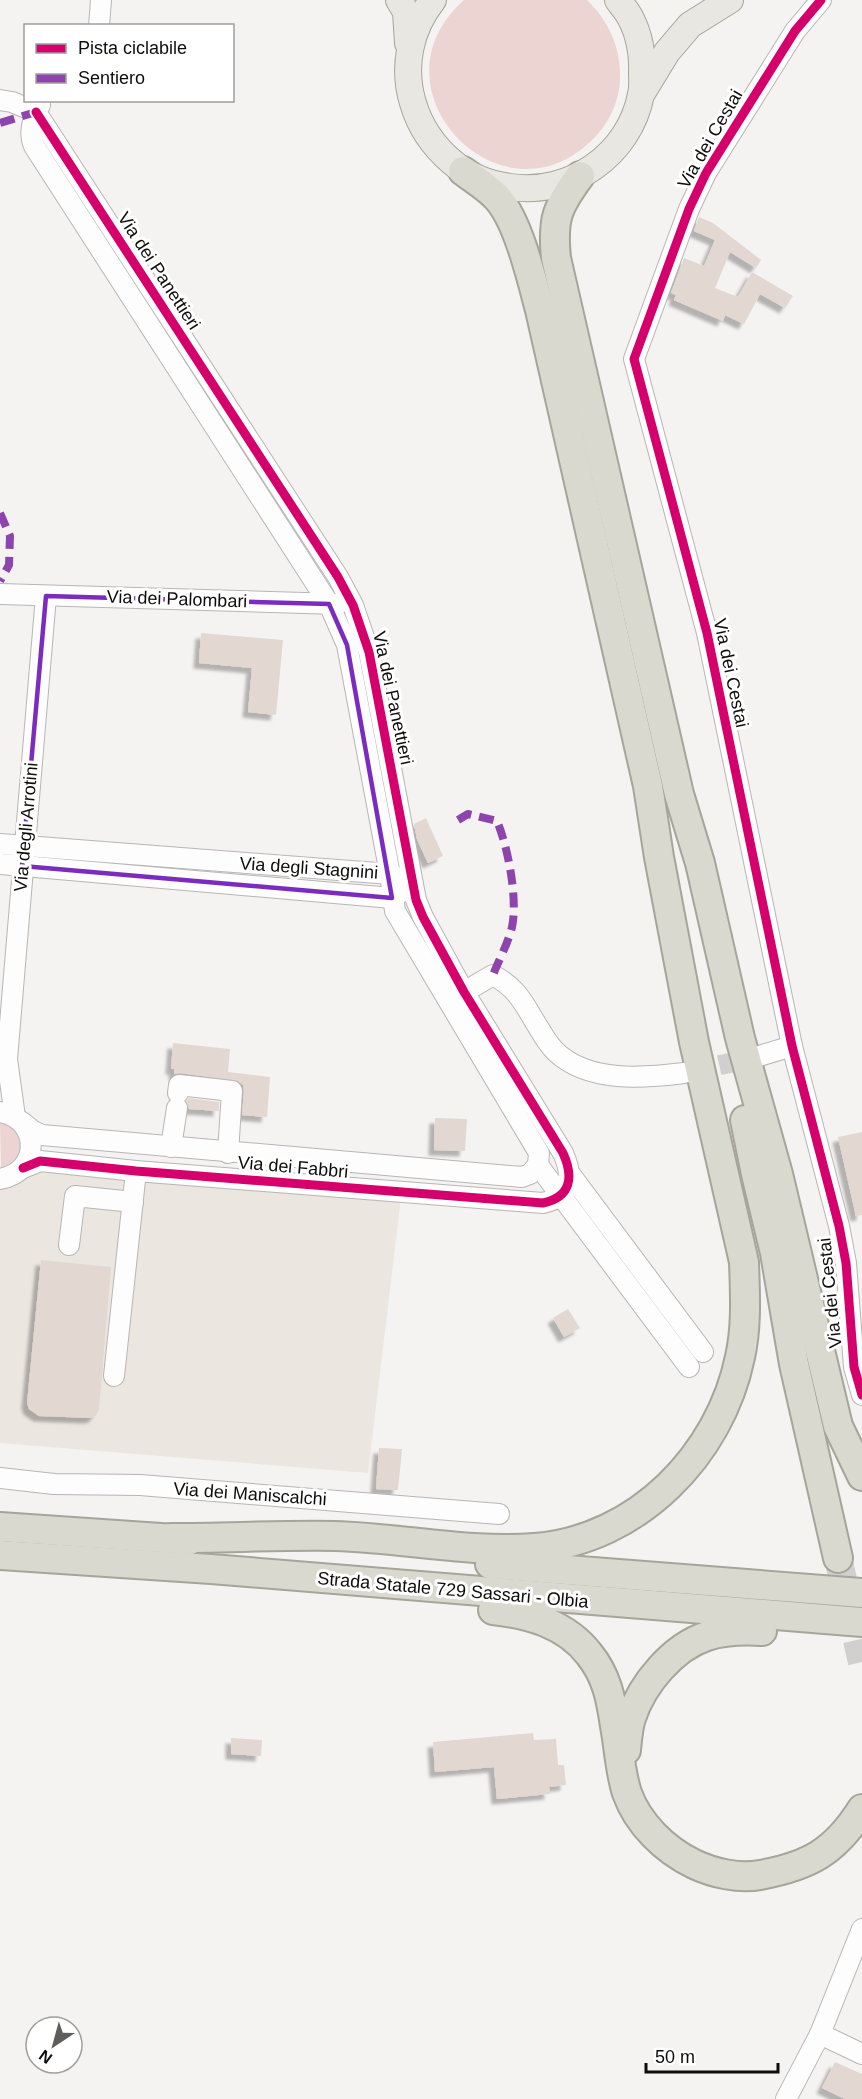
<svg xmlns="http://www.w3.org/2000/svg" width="862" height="2099" viewBox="0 0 862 2099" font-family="Helvetica,sans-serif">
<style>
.built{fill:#ebe6e0}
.green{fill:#ebd4d2}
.building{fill:#e2d7d1;filter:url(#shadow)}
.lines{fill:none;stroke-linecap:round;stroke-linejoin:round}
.minor-tunnel{stroke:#d2d0cf;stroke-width:20;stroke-dasharray:20 10;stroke-linecap:butt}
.highway-tunnel{stroke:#d2d0cf;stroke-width:28;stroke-dasharray:28 14;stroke-linecap:butt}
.minor-casing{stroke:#b7b6b4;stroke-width:22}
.major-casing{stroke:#a7a49a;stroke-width:28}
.highway-casing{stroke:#a7a49a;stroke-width:32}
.minor{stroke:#fefdfd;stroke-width:20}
.major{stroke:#e8e7e2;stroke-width:26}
.highway{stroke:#dad9cf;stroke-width:28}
.quiet{stroke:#8e44ad;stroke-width:8;stroke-dasharray:15 8;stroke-linecap:butt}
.cycleway-casing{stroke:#fff;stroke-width:13}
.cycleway{stroke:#d6006c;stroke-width:9}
.marked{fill:none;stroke:#7b2cbf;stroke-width:4.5;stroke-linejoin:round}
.labels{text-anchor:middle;stroke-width:6;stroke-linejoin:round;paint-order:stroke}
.street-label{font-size:18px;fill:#0e0d0c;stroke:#fff}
</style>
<defs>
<filter id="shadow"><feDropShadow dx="-5.5" dy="5.5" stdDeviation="1.5" flood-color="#0004"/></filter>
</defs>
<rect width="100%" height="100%" fill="#f5f3f1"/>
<path class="built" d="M0 1166 401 1198 368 1473 0 1443Z"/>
<g class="green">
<path d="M464 0H587C612 24 624 56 619 90 615 112 604 130 588 144 497 226 366 87 464 0Z"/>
<path d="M0 1122C27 1128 29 1161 1 1168Z"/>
</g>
<g class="building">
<path d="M699 217 713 223 761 260 756 268 730 252 715 288 738 297 752 272 793 296 785 308 760 294 744 324 725 315 723 321 674 300 676 295 671 293 684 258 704 266 715 240 694 231Z"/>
<path d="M201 633 283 640 276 715 248 712 252 668 199 663Z"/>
<path d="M426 818 443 856 428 863 417 839 414 824Z"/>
<path d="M173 1043 230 1049 228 1072 270 1077 267 1117 242 1115 244 1091 243 1085 238 1081 180 1073 174 1074V1069H171Z"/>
<path d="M189 1098 219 1102V1111L189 1109 186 1101Z"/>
<path d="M435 1118 467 1119 465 1151 434 1150Z"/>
<path d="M862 1132V1215L856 1216 838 1137Z"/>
<path d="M41 1260 111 1267 99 1410 95 1416 91 1418 39 1416 29 1409 27 1403Z"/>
<path d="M568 1309 580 1328 564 1337 553 1318Z"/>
<path d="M379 1448 402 1449 398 1490 376 1489Z"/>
<path d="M533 1733 534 1740 556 1739 558 1765H564L566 1785 549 1787 550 1794 497 1799 494 1767 435 1772 433 1742Z"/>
<path d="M231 1738 262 1740 261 1756 231 1754Z"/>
<path d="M835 2062 862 2074V2099H845L822 2088Z"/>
</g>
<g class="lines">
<path class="minor-tunnel" d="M690 1072 756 1057"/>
<path class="highway-tunnel" d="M838 1558 862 1662"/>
<defs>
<g id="minor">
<path d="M821 0 795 31 706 173 689 209 634 359 707 633 792 1046 839 1226 846 1263 854 1367 862 1395"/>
<path d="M99 26 101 0"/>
<path d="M0 100 12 102 36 112"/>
<path d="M40 105C33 119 28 132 34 146L329 604 347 645 390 874 395 911 539 1153 538 1165"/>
<path d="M0 594 338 604"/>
<path d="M0 844 390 874 402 880"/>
<path d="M0 864 392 898 403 891"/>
<path d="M464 992 493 975C520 990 524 1005 540 1030 544 1037 550 1046 556 1052 589 1083 644 1078 684 1073"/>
<path d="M756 1057 792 1046"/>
<path d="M178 1093 179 1085 232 1091 228 1153"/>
<path d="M0 1112C41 1119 41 1172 0 1179"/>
<path d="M15 1117 7 1059 46 596"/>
<path d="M22 1122 33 1131 42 1135 522 1177 530 1174 538 1165"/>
<path d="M171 1147 177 1108"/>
<path d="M538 1165 689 1367"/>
<path d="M23 1168 40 1161 136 1171 543 1203C571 1197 574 1177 563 1153L464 992 423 917 416 900 369 652 353 605 338 577 36 112"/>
<path d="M570 1174 703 1352"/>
<path d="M69 1245 75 1196 133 1202"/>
<path d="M114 1376 136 1171"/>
<path d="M0 1478 54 1484 140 1485 499 1514"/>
<path d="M820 2034 862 2054"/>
<path d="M786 2099 820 2034 862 1929"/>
</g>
<g id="major">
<path d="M399 0 406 12 408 43"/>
<path d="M433 0C410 29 402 67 413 103 420 127 433 146 452 162 469 177 488 184 510 187 570 196 630 155 641 94 643 87 642 79 642 72 643 55 639 34 631 19 628 12 622 6 618 0"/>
<path d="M642 93 667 52 690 25 730 0"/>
</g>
<g id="highway">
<path d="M580 176C557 207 552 219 556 258L679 794 700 863 740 1038 778 1174 838 1426 862 1476"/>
<path d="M745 1120 756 1174 775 1253 794 1364 838 1558"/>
<path d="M0 1527 190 1540"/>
<path d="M171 1538C226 1538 281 1535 335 1536 402 1538 468 1553 535 1548 637 1540 720 1455 740 1357 747 1326 745 1293 744 1262L694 1042 659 857 648 786 540 310C532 280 519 224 499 200 490 189 475 180 463 171"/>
<path d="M0 1555 211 1569 862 1622"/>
<path d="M490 1564 862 1593"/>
<path d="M493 1610C529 1614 566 1624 589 1654 607 1676 611 1699 615 1726 619 1747 620 1772 627 1793 638 1824 665 1850 694 1864 713 1873 739 1879 760 1875 809 1866 835 1852 862 1809"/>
<path d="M626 1750C627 1739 628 1727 631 1718 642 1684 673 1647 707 1636 725 1630 743 1630 762 1631"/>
</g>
</defs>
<use href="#minor" class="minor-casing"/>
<use href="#major" class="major-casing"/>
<use href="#highway" class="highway-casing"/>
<use href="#minor" class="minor"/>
<use href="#major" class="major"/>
<use href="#highway" class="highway"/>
<g class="quiet">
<path d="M0 123 36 112"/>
<path d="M0 513 10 536 9 565 0 581"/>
<path d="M458 820 468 814 497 821C508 847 518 899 512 927 508 943 499 960 493 975"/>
</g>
<defs>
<g id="cycleway">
<path d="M821 0 795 31 706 173 689 209 634 359 707 633 792 1046 839 1226 846 1263 854 1367 862 1395"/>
<path d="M23 1168 40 1161 136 1171 543 1203C571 1197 574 1177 563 1153L464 992 423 917 416 900 369 652 353 605 338 577 36 112"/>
</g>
</defs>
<use href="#cycleway" class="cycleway-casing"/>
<use href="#cycleway" class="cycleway"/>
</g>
<path class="marked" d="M46 596 329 604 347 645 392 898 22 866Z"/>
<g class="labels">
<g class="street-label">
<text transform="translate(710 139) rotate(-60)" y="6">Via dei Cestai</text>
<text transform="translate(159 271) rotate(57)" y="6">Via dei Panettieri</text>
<text transform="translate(177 599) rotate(2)" y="6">Via dei Palombari</text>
<text transform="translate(731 673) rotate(78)" y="6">Via dei Cestai</text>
<text transform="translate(393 698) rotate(78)" y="6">Via dei Panettieri</text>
<text transform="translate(26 827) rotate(-85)" y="6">Via degli Arrotini</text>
<text transform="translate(309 868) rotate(4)" y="6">Via degli Stagnini</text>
<text transform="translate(293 1167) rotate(5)" y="6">Via dei Fabbri</text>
<text transform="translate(830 1293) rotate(-96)" y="6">Via dei Cestai</text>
<text transform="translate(250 1494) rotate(4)" y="6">Via dei Maniscalchi</text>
<text transform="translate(453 1590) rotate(5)" y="6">Strada Statale 729 Sassari - Olbia</text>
</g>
</g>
<rect x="24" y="24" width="210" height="78" fill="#ffffff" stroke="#9f9e9e" stroke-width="1.5"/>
<rect x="36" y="44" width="30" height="9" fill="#d6006c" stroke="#9f9e9e" stroke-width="1.5"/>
<text x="78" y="54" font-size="18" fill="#0e0d0c">Pista ciclabile</text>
<rect x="36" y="74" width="30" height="9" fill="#8e44ad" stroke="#9f9e9e" stroke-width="1.5"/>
<text x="78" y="84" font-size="18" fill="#0e0d0c">Sentiero</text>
<g transform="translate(54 2045) rotate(216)"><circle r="28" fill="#ffffff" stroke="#9f9e9e" stroke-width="1.5"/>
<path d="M0-4.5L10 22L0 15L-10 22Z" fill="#5f5e5c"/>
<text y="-9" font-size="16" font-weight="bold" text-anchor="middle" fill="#0e0d0c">N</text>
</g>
<path d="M646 2063v9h132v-9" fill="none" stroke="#0e0d0c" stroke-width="3"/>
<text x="655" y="2063" font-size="18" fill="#0e0d0c" stroke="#ffffff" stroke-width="4.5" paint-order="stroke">50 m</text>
</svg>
